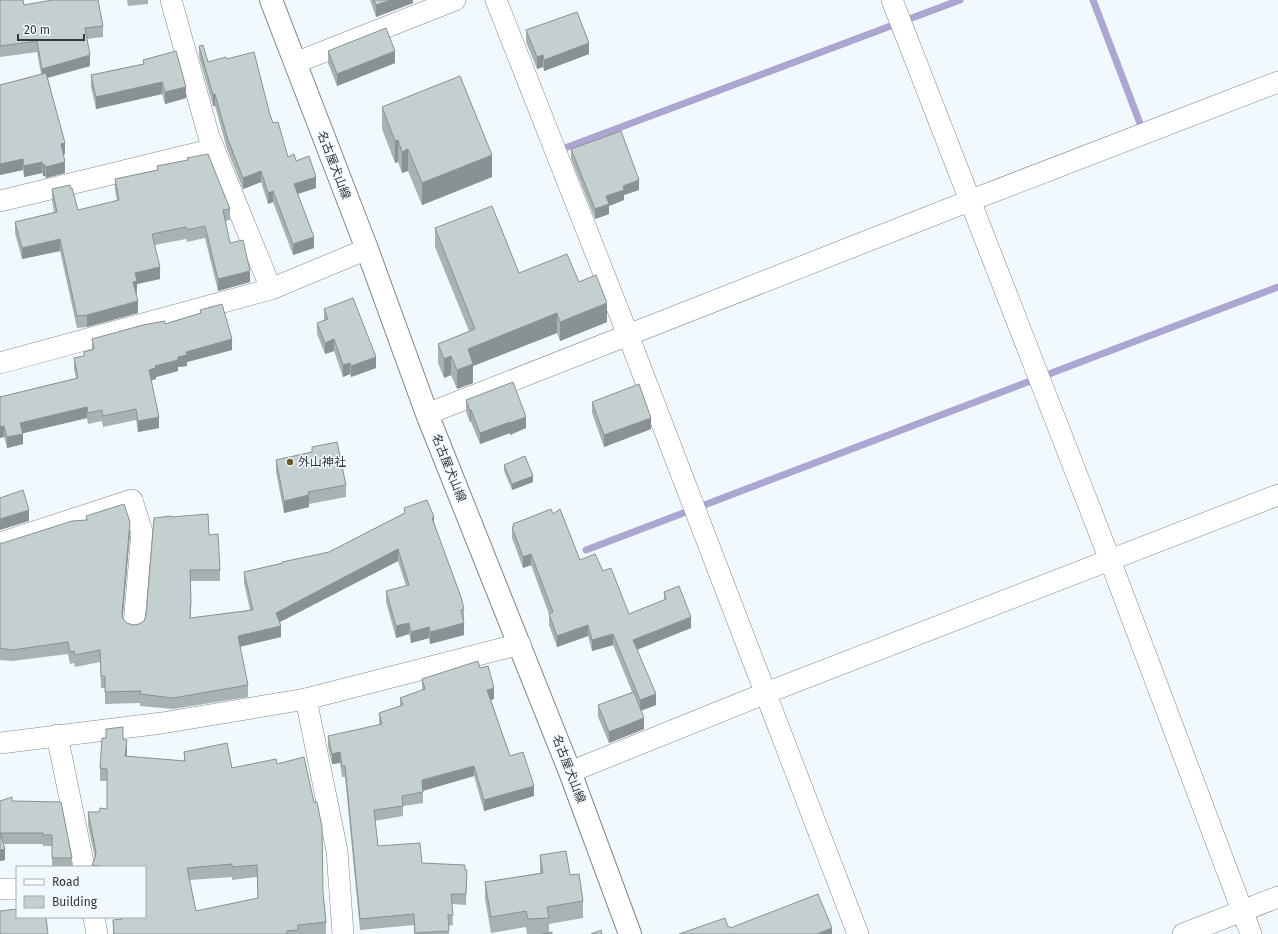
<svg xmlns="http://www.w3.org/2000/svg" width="1278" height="934" viewBox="0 0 1278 934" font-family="'Fira Sans','Noto Sans JP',sans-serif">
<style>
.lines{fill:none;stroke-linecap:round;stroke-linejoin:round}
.stream{stroke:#ada6d3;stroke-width:7}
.street-casing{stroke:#7f878c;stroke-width:22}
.secondary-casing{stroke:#7f878c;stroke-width:24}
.street{stroke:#fff;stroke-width:21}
.secondary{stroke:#fff;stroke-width:22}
.wall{fill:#a9b2b3;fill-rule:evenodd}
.shaded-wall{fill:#899192}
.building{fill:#c4cfd0;stroke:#899192;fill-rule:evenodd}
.poi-dot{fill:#6a5826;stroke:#f2f9fe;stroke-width:1.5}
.labels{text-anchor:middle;stroke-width:3;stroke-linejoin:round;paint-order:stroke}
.street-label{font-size:12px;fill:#333739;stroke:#f2f9fe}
.poi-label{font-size:12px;fill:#333739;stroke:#f2f9fe;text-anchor:start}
</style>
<rect width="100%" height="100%" fill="#f2f9fe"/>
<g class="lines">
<g class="stream">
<path d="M1093 0 1141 126"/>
<path d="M565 148 960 0"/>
<path d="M586 550 1278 287"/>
</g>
<defs>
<g id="street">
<path d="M496 0 628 335 858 934"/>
<path d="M892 0 1110 560 1251 934"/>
<path d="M295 63 455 0"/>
<path d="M0 201 214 149"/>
<path d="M271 289 367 249"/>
<path d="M0 363 271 289 209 137 171 0"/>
<path d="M427 414 969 201 1278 82"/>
<path d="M0 543 132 500 142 532 134 625"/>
<path d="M306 699 337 851 343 934"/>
<path d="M57 735 84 867"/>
<path d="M0 743 162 723 306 699 520 644"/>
<path d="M570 772 766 693 1278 495"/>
<path d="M0 889H17"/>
<path d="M94 917 97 934"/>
<path d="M1183 934 1278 897"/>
</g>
<path id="secondary" d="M271 0 367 249 427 414 570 772 630 934"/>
</defs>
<use href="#street" class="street-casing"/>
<use href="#secondary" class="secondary-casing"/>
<use href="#street" class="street"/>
<use href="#secondary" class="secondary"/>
</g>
<g class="wall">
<path d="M0 0 24 5 103 26V37L87 39 90 66 48 78 65 154 63 155 65 173 46 178 45 176H43L42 173 24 177 23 170 0 175V85L41 74 37 52 0 57Z"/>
<path d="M127 0H148V4L128 6Z"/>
<path d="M370 0H413V3L376 17Z"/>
<path d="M526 30 589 54 544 71 543 67 537 69 526 42Z"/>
<path d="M199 46 208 62 227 59 270 115 273 123 288 157 296 161 316 188 298 194 314 248 293 255 273 202 268 204 261 182 243 189 227 149 215 106H213L199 57Z"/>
<path d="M328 51 395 63 337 86 328 63Z"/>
<path d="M143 60 186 98 165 104 162 94 96 109 91 87V75L143 64Z"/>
<path d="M382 107 492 177 422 205 408 171 402 173 398 162 395 163 382 129Z"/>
<path d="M571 149 639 190 624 195V200L609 206V214L595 219 571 159Z"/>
<path d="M187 158 230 209V220L225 221 230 243 250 282 218 291 205 238 187 242 186 239 155 245 160 279 137 284V293H136L138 313 87 327 77 328 60 251 22 259 15 233V222L54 212 52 201V189H71L78 210 117 201 115 190V179L157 170V166L187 160Z"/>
<path d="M435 228 519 273 579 282 607 322 560 341 557 333 473 366V383L457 389 451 375 444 378 438 363V344L469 331 435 247Z"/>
<path d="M324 309 376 368 351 377 350 374 343 377 334 351 325 354 317 334V323L324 320Z"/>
<path d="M200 310 232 350 187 362V366L178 367V371L156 377V379L151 380 159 428 138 432 136 420 103 427 102 421 88 424 87 418 23 433V444L7 448 4 437 0 397 76 378 74 369V358L84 356V352L92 350V339L165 324 200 313Z"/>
<path d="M466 400 526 428 510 435V433L480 444 471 422H470L466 412Z"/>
<path d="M592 402 651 429 604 447 592 413Z"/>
<path d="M312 447 346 485V497L309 504V507L284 513 276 472V460L312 452Z"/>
<path d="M504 465 533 482 512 490 504 471Z"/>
<path d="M404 508 434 524 464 609V621H463L464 635 430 644 429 638 411 643 409 634 396 638 386 602V591L406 586 398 561 280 622 281 637 240 647 248 685V697L173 709 140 706V703L105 704V688H101L100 662 75 667 74 663 70 664 68 654 12 661 0 660V543H3L86 520V516L130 533 123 616V619L127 623 133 625 139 624 144 621 146 615 171 517 209 535 220 570V581H190L191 618 250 610 244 583V572L329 552 404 513Z"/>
<path d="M553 514 580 560 603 571 629 614 664 600V592L691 628 637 650 656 705 641 711 644 729 609 743 598 717V705L632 692 613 645 592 651 588 636 557 647 549 625V614L531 565 523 568 512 538V527H513V524Z"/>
<path d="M480 668 494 699 491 700 510 756 534 796 484 811 474 776 423 791V803L403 806V816L375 821 378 846 422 863 467 870 466 905 452 904 453 925 448 926 449 934H414V925L360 930 345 777H342L340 763 332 764 328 747V736L379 725V713L400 706V698L422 690V679Z"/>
<path d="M106 738 123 740 127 753 126 756 184 761V752L232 768 277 764 323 893 326 922V934H113V920L121 919V917H145V867H92V865L95 859 88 825V812H99L107 809V781H100V768ZM232 877V880L257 877 258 898 196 911 190 880Z"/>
<path d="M0 801 61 802 72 858V867H52V846H43V844H3L5 860 0 861Z"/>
<path d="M540 855 570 875 583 901V918L549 924V932L552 934H527L526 927 491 933 485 899V882L540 873Z"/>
</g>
<g class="shaded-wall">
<path d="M391 0H413V3L376 17V5Z"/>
<path d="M589 43V54L544 71V60Z"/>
<path d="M395 51V63L337 86V74Z"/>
<path d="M90 55V66L42 79V69Z"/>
<path d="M543 55V67L537 69V57Z"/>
<path d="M162 82V94L96 109V97Z"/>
<path d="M186 87V98L165 104V92Z"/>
<path d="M215 94V106H213V95Z"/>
<path d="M398 140V162L395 163V141Z"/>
<path d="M65 143V154L61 155V144Z"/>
<path d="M408 149V171L402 173V152Z"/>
<path d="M492 155V177L422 205V183Z"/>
<path d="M23 159V170L0 175V164Z"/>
<path d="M42 162V173L24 177V166Z"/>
<path d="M65 162V173L46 178V167Z"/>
<rect x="43" y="165" width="2" height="11"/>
<path d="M261 171V182L243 189V178Z"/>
<path d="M316 177V188L294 195V184Z"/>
<path d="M639 180V190L624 195V200L609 206V214L595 219V209L606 196 623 186Z"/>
<path d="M273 191V202L268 204V193Z"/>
<path d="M314 237V248L293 255V244Z"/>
<path d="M60 239V251L22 259V248Z"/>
<path d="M160 267V279L137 284V293L133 294V282L135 273Z"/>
<path d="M250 271V282L218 291V279Z"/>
<path d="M138 301V313L87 327V315Z"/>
<path d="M607 303V322L560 341V322Z"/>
<path d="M557 313V333L473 366V383L457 389V370L468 349Z"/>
<path d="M232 339V350L187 362V366L178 367V371L156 377V379L149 381V370L155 366 186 352Z"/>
<path d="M334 339V351L325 354V343Z"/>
<path d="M451 356V375L444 378V359Z"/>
<path d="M376 357V368L351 377V366Z"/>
<path d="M350 363V374L343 377V365Z"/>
<path d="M87 407V418L20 434V423Z"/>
<path d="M471 410V422H470V411Z"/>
<path d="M159 417V428L138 432V421Z"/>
<path d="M526 417V428L510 435V423Z"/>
<path d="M651 418V429L604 447V435Z"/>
<path d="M510 422V433L480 444V433Z"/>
<path d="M4 426V437L0 438V427Z"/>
<path d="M23 434V444L7 448V437Z"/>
<path d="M533 476V482L512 490V484Z"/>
<path d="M309 495V507L284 513V501Z"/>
<path d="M29 510V521L0 530V519Z"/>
<path d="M434 517V528L432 518Z"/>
<path d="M130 522V533L122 624V613Z"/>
<path d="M398 549V561L276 624V613Z"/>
<path d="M531 554V565L523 568V557Z"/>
<path d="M691 617V628L633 651V640Z"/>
<path d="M409 623V634L396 638V626Z"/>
<path d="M464 623V635L430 644V632Z"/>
<path d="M588 625V636L557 647V636Z"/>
<path d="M281 626V637L238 647V636Z"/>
<path d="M429 627V638L411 643V632Z"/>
<path d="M613 634V645L592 651V640Z"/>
<path d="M494 688V699L487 701V690Z"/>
<path d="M656 694V705L640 711V700Z"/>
<path d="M644 718V729L609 743V732Z"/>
<path d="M127 740V753L125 769V756Z"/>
<path d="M340 752V763L332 764V754Z"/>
<path d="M474 766V776L422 791V780Z"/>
<path d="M534 786V796L484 811V800Z"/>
<path d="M5 849V860L0 861V850Z"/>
<path d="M832 928V934H817Z"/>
</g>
<g class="building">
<path d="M0 0H23L24 5 52 0H98L103 26 85 28 90 55 42 69 37 41 0 46Z"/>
<path d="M374 0H391L376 5Z"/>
<path d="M577 12 589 43 544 60 543 55 537 57 526 30Z"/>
<path d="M386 28 395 51 337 74 328 51Z"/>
<path d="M203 45 208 62 226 57 227 59 254 52 270 115 273 123 278 122 288 157 294 154 296 161 309 156 316 177 294 184 314 237 293 244 273 191 268 193 261 171 243 178 227 137 215 94 213 95 199 46Z"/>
<path d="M176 51 186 87 165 92 162 82 96 97 91 75 144 64 143 60Z"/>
<path d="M46 73 65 143 61 144 65 162 46 167 45 165H43L42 162 24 166 23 159 0 164V85Z"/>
<path d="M460 76 492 155 422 183 408 149 402 152 398 140 395 141 382 107Z"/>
<path d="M621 131 639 180 623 186 624 190 606 196 609 204 595 209 571 149Z"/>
<path d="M208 154 230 209 223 210 230 243 243 240 250 271 218 279 205 226 187 230 186 227 152 234 160 267 135 273 137 281 133 282 138 301 87 315 77 316 60 239 22 248 15 222 57 212 52 189 70 185 71 189 72 188 78 210 119 200 115 179 158 170 157 166 188 160 187 158Z"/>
<path d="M492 206 519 273 567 254 579 282 596 275 607 303 560 322 557 313 468 349 473 364 457 370 451 356 444 359 438 344 475 329 435 228Z"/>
<path d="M353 298 376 357 351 366 350 363 343 365 334 339 325 343 317 323 328 319 324 309Z"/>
<path d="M222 304 232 339 186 352 187 355 178 357V360L155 366 156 368 149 370 159 417 138 421 136 409 103 416 102 410 88 413 87 407 20 423 23 434 7 437 4 426 0 427V396V397L78 378 74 358 84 356V352L94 349 92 339 143 325 165 321V324L201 313 200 310Z"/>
<path d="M513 382 526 417 510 423V422L480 433 471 410 470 411 466 400Z"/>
<path d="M639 384 651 418 604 435 592 402Z"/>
<path d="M337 442 346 485 308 492 309 495 284 501 276 460 312 452V447Z"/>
<path d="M525 456 533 476 512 484 504 465Z"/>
<path d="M23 490 29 510 0 519V498Z"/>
<path d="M427 500 434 517 432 518 461 597 464 609 461 610 464 623 430 632 429 627 411 632 409 623 396 626 386 591 409 585 398 549 276 613 281 626 238 636 248 685 173 698 140 694 141 691 105 692V676H101L100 650 75 655 74 651 70 652 68 642 12 650 0 648V543H3L72 521 87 520 86 516 124 504 130 522 122 613 123 619 127 623 133 625 139 624 144 621 146 615 154 518 171 516V517L208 514 209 535 218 534 220 570H190L191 601 190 618 253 610 244 572 283 563 282 562 329 552 405 513 404 508Z"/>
<path d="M551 509 553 514 560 509 580 560 595 554 603 571 611 568 629 614 666 599 664 592 679 586 691 617 633 640 656 694 640 700 613 634 592 640 588 625 557 636 549 614 553 612 531 554 523 557 512 527 514 526 513 524Z"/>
<path d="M478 661 480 668 488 666 494 688 487 690 510 756 523 752 534 786 484 800 474 766 422 780 423 792 402 796 403 806 374 810 378 846 420 843 422 863 465 865V870H467L466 894H451L453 915H448L449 931 415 933 414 914 360 919 345 766H342L340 752 332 754 328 736 382 724 379 713 403 705 400 698 425 689 422 679Z"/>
<path d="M634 692 644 718 609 732 598 705Z"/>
<path d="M123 727V740H127L125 756 185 761 184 752 227 743 232 768 276 759 277 764 304 757 314 802H317L322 827 323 893 326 922 298 925V930L287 931V934H114L113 920 122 919V917H145V867H107L92 865 95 858 96 852 88 812H99L100 808 107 809V769L100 768 102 738H106V729ZM232 864V867L257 865 258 898 196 911 187 868Z"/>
<path d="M12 797V801L61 802 72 858H52V835H43V833H0L5 849 0 850V801Z"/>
<path d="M566 851 570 875 579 874 583 901 547 907 549 918 528 919 526 911 491 917 485 882 543 873 540 855Z"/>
<path d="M818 894 832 928 817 934H679L725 918 728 927 729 926 730 928Z"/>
<path d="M17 909V917H46L48 934H0V911Z"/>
<path d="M601 930 602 934H591Z"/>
<path d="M552 932V934H542Z"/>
</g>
<circle class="poi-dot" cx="290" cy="462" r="4"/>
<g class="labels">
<g class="street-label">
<text transform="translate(334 165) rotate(69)" y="4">名古屋犬山線</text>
<text transform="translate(449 468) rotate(68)" y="4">名古屋犬山線</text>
<text transform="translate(569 769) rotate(69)" y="4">名古屋犬山線</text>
</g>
<g class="poi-label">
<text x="298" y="466">外山神社</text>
</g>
</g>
<rect x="16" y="866" width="130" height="52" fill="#f2f9fe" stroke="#a6abaf"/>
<rect x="24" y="879" width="20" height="6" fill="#ffffff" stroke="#a6abaf"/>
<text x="52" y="886" font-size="12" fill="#333739">Road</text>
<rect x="24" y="896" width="20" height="12" fill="#c4cfd0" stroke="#a6abaf"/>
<text x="52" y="906" font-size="12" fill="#333739">Building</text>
<path d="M18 34v6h66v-6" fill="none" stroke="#333739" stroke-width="2"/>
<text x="24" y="34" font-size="12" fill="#333739" stroke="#f2f9fe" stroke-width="3" paint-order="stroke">20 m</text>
</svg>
